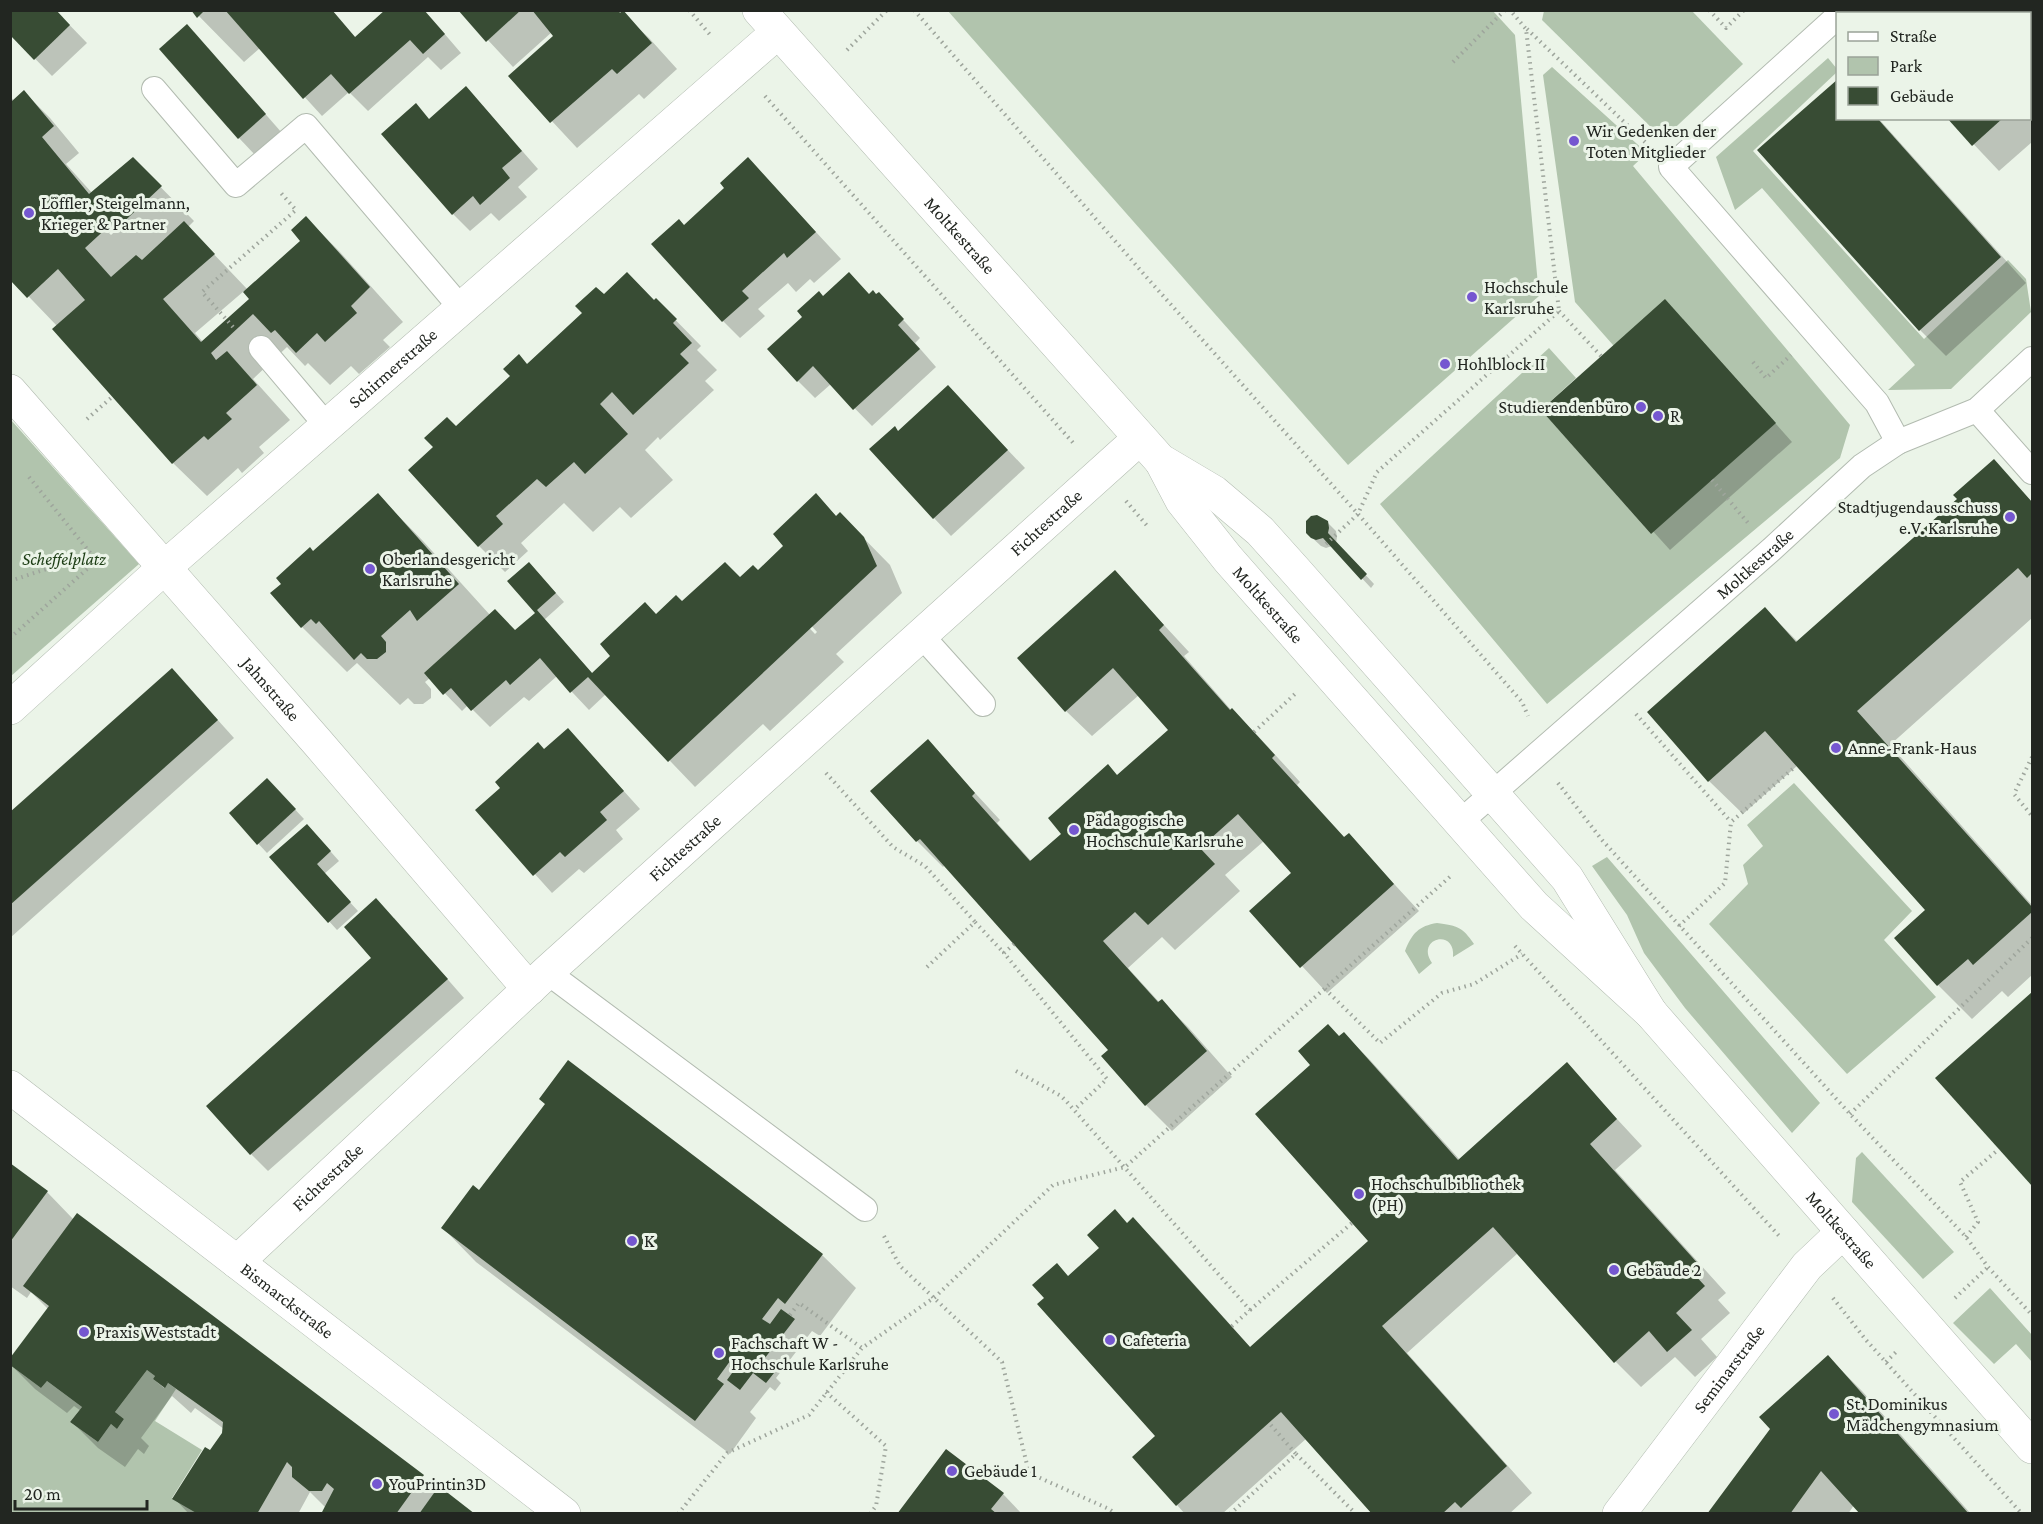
<svg xmlns="http://www.w3.org/2000/svg" width="2043" height="1524" viewBox="0 0 2043 1524" font-family="'Crimson Pro',serif">
<style>
.green{fill:#b1c4ad}
.shadow{fill:#0003;fill-rule:evenodd}
.building{fill:#384c34}
.lines{fill:none;stroke-linecap:round;stroke-linejoin:round}
.lane-casing{stroke:#b2bbb0;stroke-width:26}
.street-casing{stroke:#b2bbb0;stroke-width:34}
.secondary-casing{stroke:#b2bbb0;stroke-width:34}
.path{stroke:#9ea59c;stroke-width:4;stroke-dasharray:1.5 4.5;stroke-linecap:butt}
.lane{stroke:#fff;stroke-width:24}
.street{stroke:#fff;stroke-width:33}
.secondary{stroke:#fff;stroke-width:33}
.poi-dot{fill:#7557d0;stroke:#ebf4e8;stroke-width:2}
.labels{text-anchor:middle;stroke-width:6;stroke-linejoin:round;paint-order:stroke}
.poi-label{font-size:18px;fill:#222621;stroke:#ebf4e8;text-anchor:start}
.street-label{font-size:18px;fill:#222621;stroke:#ebf4e8}
.park-label{font-size:18px;font-style:italic;fill:#1c3d14;stroke:#ebf4e8}
</style>
<rect width="100%" height="100%" fill="#ebf4e8"/>
<g class="green">
<path d="M948 11H1493L1515 35 1539 296 1348 465Z"/>
<path d="M1544 11H1692L1743 64 1663 139 1542 20Z"/>
<path d="M1944 11H2004L2007 13H1947Z"/>
<path d="M2030 39 2032 43V109L2030 106Z"/>
<path d="M1828 58 1837 69V72L1753 151 1924 339 2008 260 2026 279 2031 312 1951 389 1888 390 1915 365 1762 188 1735 210 1716 157Z"/>
<path d="M1552 67 1647 153 1633 166 1850 425 1840 458 1547 704 1380 504 1549 348 1576 378 1541 410 1651 534 1613 345 1575 302 1543 75Z"/>
<path d="M11 420 139 564 11 676H10Z"/>
<path d="M1794 783 1912 911 1884 940 1936 997 1847 1074 1709 924 1748 884 1743 865 1763 846 1747 825Z"/>
<path d="M1607 857 1820 1103 1792 1133 1685 1008 1644 953 1627 915 1592 866Z"/>
<path d="M1437 923C1457 926 1462 926 1474 944L1453 957C1456 928 1415 938 1432 963L1419 974 1405 951C1412 933 1419 926 1437 923Z"/>
<path d="M1862 1152 1954 1252 1923 1279 1852 1202 1856 1158Z"/>
<path d="M1990 1288 2032 1335V1362L2016 1344 1994 1364 1953 1323Z"/>
<path d="M10 1365 41 1388 47 1381 82 1407 70 1422 98 1442 111 1424 117 1429 124 1419 115 1412 147 1370 155 1376 153 1379 164 1388 168 1383 176 1389 155 1421 202 1450 172 1498 198 1513H11Z"/>
</g>
<g class="shadow">
<path d="M55 10 87 43 52 76 10 33Z"/>
<path d="M193 10H332L356 38 424 10 461 53 441 70 428 57 368 111 349 92 322 116 260 48 244 62Z"/>
<path d="M460 10H619L649 38 677 69 644 99 639 94 577 148 510 76 556 36 552 32 513 67Z"/>
<path d="M204 44 282 133 256 156 239 138Z"/>
<path d="M24 92 50 118 79 153 66 164 93 194 133 159 194 221 188 227 248 290 303 241 306 218 339 251 403 322 383 340 390 347 359 374 351 366 330 385 308 363 305 366 287 347 253 379 290 420 259 447 264 453 242 473 238 468 207 496 173 463 54 330 58 327 10 277V96L14 101ZM120 223 122 225 111 235 109 233ZM244 291 251 299 203 342 195 333Z"/>
<path d="M483 106 538 169 518 187 527 197 499 221 491 213 470 231 453 214 430 120Z"/>
<path d="M1838 118H1878L2026 283 1946 356 1920 330Z"/>
<path d="M1949 118H2029L2032 123V142L1999 171Z"/>
<path d="M748 159 841 259 814 283 810 279 796 292 788 283 758 309 765 316 740 338 723 321 685 226 727 188Z"/>
<path d="M879 294 920 338 915 343 936 367 872 426 831 384 815 398 798 381 823 298Z"/>
<path d="M603 296 655 302 656 300 701 346 697 350 717 370 705 381 714 390 660 440 658 437 645 450 673 480 631 518 620 507 593 532 564 503 521 543 528 551 505 572 479 546 456 428Z"/>
<path d="M1683 319 1792 442 1670 550 1543 410Z"/>
<path d="M948 387 1025 468 951 536 934 518 899 432Z"/>
<path d="M1993 461 2032 502V618L1890 745 2032 905V975L2008 997 2002 991 1972 1019 1938 985 1896 938 1927 910 1798 765 1743 814 1709 781 1765 609 1798 642 1959 500Z"/>
<path d="M378 495 423 541 490 615 516 632 537 613 509 581 537 572 564 602 544 620 593 674 656 615 740 579 763 577 785 546 816 495 837 517 840 514 890 565 902 593 836 654 844 662 770 731 763 724 695 787 606 694 589 710 557 676 529 701 524 697 490 727 468 705 462 711 430 678 425 682 431 689V698L423 704H414L408 698 400 705 357 663 347 672 302 627 313 553ZM787 599 817 632 815 634 784 601Z"/>
<path d="M1327 522 1336 531 1337 537 1336 543 1374 584 1371 588 1332 546 1326 548 1321 546 1307 533Z"/>
<path d="M1115 572 1189 652 1184 656 1232 711 1258 736 1300 782 1297 785 1345 838 1349 835 1419 911 1327 993 1251 911 1293 874 1264 841 1225 875 1240 891 1175 950 1162 937 1128 968 1160 1003 1162 1001 1188 1027 1232 1077 1172 1131 1146 1105 1110 1050 945 865 943 867 917 841 872 791 928 742 1000 820 997 823 1032 862 1063 834 1118 776 1170 730 1139 695 1092 736 1066 711Z"/>
<path d="M189 688 234 738 10 938V814Z"/>
<path d="M585 748 640 809 616 830 623 839 584 873 579 869 552 893 477 810 544 751Z"/>
<path d="M276 789 304 819 267 853 231 814Z"/>
<path d="M315 834 339 861 324 874 358 911 337 930 271 857Z"/>
<path d="M394 918 464 998 268 1171 251 1154 373 958Z"/>
<path d="M2032 994V1185L1937 1078Z"/>
<path d="M1344 1034 1370 1060 1460 1160 1567 1065 1642 1146 1615 1170 1726 1293 1718 1300 1730 1313 1701 1339 1717 1357 1695 1377 1675 1357 1641 1387 1616 1362 1518 1253 1407 1353 1532 1493 1509 1514H1374L1307 1438 1222 1514H1185L1177 1505 1157 1436 1069 1277 1133 1219 1159 1245 1251 1348 1371 1241 1340 1038Z"/>
<path d="M10 1164 47 1192 74 1220 78 1215 423 1477 438 1491 473 1514H323L326 1508 310 1492 298 1514H189L174 1498 211 1452 224 1434V1429L195 1408 191 1413 172 1396 141 1438 149 1446 144 1454 138 1449 125 1467 98 1448 72 1422 81 1411 74 1406 67 1413 35 1389 10 1364 48 1309 31 1292 27 1298 10 1286Z"/>
<path d="M479 1192 822 1255 856 1288 820 1336 812 1331 776 1378 781 1383 775 1391 770 1387 750 1412 756 1418 730 1454 476 1262 443 1228Z"/>
<path d="M1828 1357 1862 1391 1971 1514H1862L1854 1505 1848 1514H1709Z"/>
<path d="M1003 1494 1022 1514H899Z"/>
</g>
<g class="building">
<path d="M10 10H56L70 25 34 60 10 35Z"/>
<path d="M191 10H205L197 18Z"/>
<path d="M225 10H332L355 37 385 10H424L445 34 423 54 410 40 349 94 331 74 303 99Z"/>
<path d="M458 10H521L486 42Z"/>
<path d="M532 10H618L620 13 623 10 652 43 617 74 612 69 550 123 508 76 553 36Z"/>
<path d="M1914 10H1932L1934 14H1911Z"/>
<path d="M187 24 266 114 238 139 159 49Z"/>
<path d="M1838 79V118H1877L2001 257 1919 331 1757 150Z"/>
<path d="M466 86 522 151 502 168 510 178 480 205 473 196 452 215 381 134 416 103 429 119Z"/>
<path d="M24 90 54 126 42 137 89 194 133 157 162 186 115 230 111 224 85 248 111 277 136 255 142 260 184 221 215 254 163 299 201 342 249 299 243 292 300 241 291 230 306 216 370 287 351 306 357 313 325 342 317 333 296 353 275 330 271 333 253 314 211 353 216 360 227 351 257 385 226 413 232 419 208 440 204 436 172 464 52 329 85 300 58 269 27 298 10 280V98L12 101Z"/>
<path d="M1947 118H2003L1972 146Z"/>
<path d="M748 157 816 232 787 258 784 253 742 291 749 298 722 322 651 244 679 219 684 225 724 188 720 183Z"/>
<path d="M627 272 654 300 656 298 677 319 673 323 692 343 680 354 689 363 633 415 612 392 600 404 628 434 585 474 574 462 546 487 537 479 496 516 503 524 478 547 408 470 433 447 424 438 447 417 456 426 510 376 503 369 519 354 527 364 582 313 575 306 596 287 604 294Z"/>
<path d="M849 272 869 294 873 290 876 294 879 292 904 319 898 325 920 349 853 410 813 366 797 382 767 349 802 317 797 311 819 291 823 296Z"/>
<path d="M1665 299 1776 423 1651 534 1541 410Z"/>
<path d="M948 385 1008 450 933 519 869 449 895 426 898 431Z"/>
<path d="M1994 459 2032 502V573L2027 578 2018 568 1857 711 2032 907V912L1973 965 1968 959 1937 986 1894 938 1925 910 1765 731 1708 782 1647 712 1765 607 1796 642 1957 499 1953 495Z"/>
<path d="M378 493 459 584 417 621 410 610 381 636 386 642V652L377 659H367L361 653 354 660 319 621 316 624 311 619 301 628 270 593 281 584 276 578 310 547 313 551Z"/>
<path d="M816 493 836 516 840 512 864 537 877 566 668 762 588 677 570 693 540 658 510 685 506 680 471 711 451 688 443 695 424 673 495 609 515 630 535 613 507 581 529 562 556 593 537 610 592 673 610 656 600 644 645 602 656 614 676 595 682 601 725 562 740 577 753 565 758 570 783 546 773 534Z"/>
<path d="M1317 515 1328 521 1329 528 1328 533 1367 574 1361 580 1323 538 1316 540 1311 538 1306 533V521L1311 516Z"/>
<path d="M1115 570 1164 625 1159 630 1230 710 1232 708 1275 755 1272 758 1344 837 1349 833 1394 884 1300 968 1249 911 1291 873 1238 814 1200 848 1215 864 1148 925 1135 912 1103 941 1158 1002 1162 999 1207 1051 1145 1106 1101 1056 1108 1050 920 839 916 842 870 791 928 739 975 793 972 796 1030 861 1061 834 1048 818 1108 764 1117 775 1168 730 1113 668 1065 712 1017 658Z"/>
<path d="M172 668 218 720 10 905V812Z"/>
<path d="M568 728 624 791 600 812 607 820 565 857 560 852 533 876 475 810 500 788 495 782 538 742 544 749Z"/>
<path d="M267 778 296 809 257 845 229 813Z"/>
<path d="M307 824 331 851 317 864 351 902 328 923 269 857Z"/>
<path d="M376 898 448 979 250 1155 206 1106 371 958 344 927Z"/>
<path d="M2032 992V1186L1935 1078Z"/>
<path d="M1328 1024 1339 1036 1344 1032 1458 1160 1567 1062 1617 1119 1590 1144 1701 1267 1693 1273 1705 1286 1676 1313 1692 1330 1667 1352 1649 1331 1614 1363 1493 1227 1382 1326 1507 1466 1461 1508 1455 1502 1442 1514H1372L1281 1412 1176 1506 1132 1457 1155 1436 1037 1304 1044 1298 1032 1285 1057 1263 1068 1276 1099 1248 1087 1235 1115 1209 1127 1223 1133 1217 1250 1347 1368 1241 1255 1114 1310 1065 1298 1051Z"/>
<path d="M568 1060 823 1254 785 1304 778 1298 762 1319 770 1324 781 1309 795 1319 761 1363 774 1373 766 1383 753 1373 740 1390 727 1380 740 1362 733 1357 717 1379 724 1384 695 1421 441 1228 473 1185 479 1190 545 1104 539 1099Z"/>
<path d="M10 1163 48 1191 10 1242Z"/>
<path d="M77 1213 424 1475 396 1514H321L334 1489 327 1483 322 1491H309L292 1477V1467L287 1462 257 1514H198L172 1499 205 1447 210 1450 222 1433 223 1422 168 1383 165 1388 153 1379 155 1376 147 1370 115 1412 124 1419 117 1429 111 1424 98 1442 70 1422 82 1407 47 1381 41 1388 10 1365V1358L49 1306 23 1286Z"/>
<path d="M1828 1355 1969 1514H1860L1821 1471 1790 1514H1707L1770 1429 1759 1417Z"/>
<path d="M946 1449 1004 1493 991 1509 997 1514H897Z"/>
<path d="M439 1486 475 1514H419Z"/>
</g>
<g class="lines">
<defs>
<g id="lane">
<path d="M1838 16 1671 167 1877 403 1898 442"/>
<path d="M2030 18 2032 22"/>
<path d="M154 89 236 185 306 126 461 308"/>
<path d="M261 348 327 426"/>
<path d="M1977 410 2032 472"/>
<path d="M921 635 983 704"/>
<path id="s1" d="M1460 822 1772 549 1862 466 1898 442 1977 410 2032 359"/>
<path d="M547 972 865 1209"/>
</g>
<g id="street">
<path id="s2" d="M10 391 318 743 529 989"/>
<path id="s3" d="M10 708 165 567 778 32"/>
<path id="s4" d="M10 1087 564 1514"/>
<path id="s5" d="M237 1262 547 972 1140 438"/>
<path id="s6" d="M1619 1514 1807 1266 1843 1232"/>
</g>
<g id="secondary">
<path id="s7" d="M759 10 1160 460 1214 492 1260 531 1295 570 1567 878 1651 1013"/>
<path id="s8" d="M1161 461 1182 501 1228 559 1534 906 1651 1013 2032 1447"/>
</g>
</defs>
<use href="#lane" class="lane-casing"/>
<use href="#street" class="street-casing"/>
<use href="#secondary" class="secondary-casing"/>
<g class="path">
<path d="M689 10 712 37"/>
<path d="M914 10 1149 280 1358 514 1522 702 1528 716"/>
<path d="M1709 10 1726 28 1744 10"/>
<path d="M1527 29 1645 142"/>
<path d="M847 50 887 10"/>
<path d="M1453 62 1505 10"/>
<path d="M765 96 1075 445"/>
<path d="M1559 311 1601 356"/>
<path d="M233 327 202 292 296 210 281 193"/>
<path d="M1753 362 1766 378 1791 355"/>
<path d="M87 419 112 397"/>
<path d="M29 477 96 560"/>
<path d="M1712 480 1748 523"/>
<path d="M1126 501 1149 528"/>
<path d="M1326 544 1358 514 1377 472 1559 311 1526 29 1510 10"/>
<path d="M10 581C41 571 73 558 106 561"/>
<path d="M10 638 96 561"/>
<path d="M1636 714 1731 822"/>
<path d="M1254 732 1295 694"/>
<path d="M2032 757 2014 794 2032 816"/>
<path d="M826 773 893 847 925 866 975 922"/>
<path d="M1558 783 1602 840 1850 1114 1966 1237 1988 1267 2032 1315"/>
<path d="M1679 926 1725 883 1731 822 1796 766"/>
<path d="M1014 944 1004 953 1107 1079 1074 1110"/>
<path d="M1515 946 1781 1238"/>
<path d="M927 967 975 922 1004 953"/>
<path d="M1325 989 1380 1043 1442 993 1474 984 1522 954"/>
<path d="M1016 1071 1061 1096 1067 1102 1250 1310 1231 1327"/>
<path d="M1850 1114 2032 938"/>
<path d="M884 1236 900 1266 1002 1362 1029 1473 1109 1509 1116 1514"/>
<path d="M1966 1237 1978 1222 1960 1182 1999 1149"/>
<path d="M1833 1298 1866 1340 2022 1514"/>
<path d="M1955 1298 1988 1267"/>
<path d="M1250 1310 1352 1223"/>
<path d="M790 1315 799 1303 862 1348"/>
<path d="M1886 1362 1896 1352"/>
<path d="M826 1392 886 1446 876 1506 870 1514"/>
<path d="M1296 1454 1356 1514"/>
<path d="M678 1514 727 1453 809 1415 862 1348 935 1297 1053 1185 1125 1167 1453 874"/>
<path d="M1230 1514 1296 1454 1269 1423"/>
</g>
<use href="#lane" class="lane"/>
<use href="#street" class="street"/>
<use href="#secondary" class="secondary"/>
</g>
<g class="poi-dot">
<circle cx="1574" cy="141" r="6"/>
<circle cx="29" cy="213" r="6"/>
<circle cx="1472" cy="297" r="6"/>
<circle cx="1445" cy="364" r="6"/>
<circle cx="1641" cy="407" r="6"/>
<circle cx="1658" cy="416" r="6"/>
<circle cx="2010" cy="517" r="6"/>
<circle cx="370" cy="569" r="6"/>
<circle cx="1836" cy="748" r="6"/>
<circle cx="1074" cy="830" r="6"/>
<circle cx="1359" cy="1194" r="6"/>
<circle cx="632" cy="1241" r="6"/>
<circle cx="1614" cy="1270" r="6"/>
<circle cx="84" cy="1332" r="6"/>
<circle cx="1110" cy="1340" r="6"/>
<circle cx="719" cy="1353" r="6"/>
<circle cx="1834" cy="1414" r="6"/>
<circle cx="952" cy="1471" r="6"/>
<circle cx="377" cy="1484" r="6"/>
</g>
<g class="labels">
<g class="poi-label">
<text x="1586" y="137">Wir Gedenken der<tspan x="1586" dy="21">Toten Mitglieder</tspan></text>
<text x="41" y="209">Löffler, Steigelmann,<tspan x="41" dy="21">Krieger &amp; Partner</tspan></text>
<text x="1484" y="293">Hochschule<tspan x="1484" dy="21">Karlsruhe</tspan></text>
<text x="1457" y="370">Hohlblock II</text>
<text x="1629" y="413" text-anchor="end">Studierendenbüro</text>
<text x="1670" y="422">R</text>
<text x="1998" y="513" text-anchor="end">Stadtjugendausschuss<tspan x="1998" dy="21">e.V. Karlsruhe</tspan></text>
<text x="382" y="565">Oberlandesgericht<tspan x="382" dy="21">Karlsruhe</tspan></text>
<text x="1848" y="754">Anne-Frank-Haus</text>
<text x="1086" y="826">Pädagogische<tspan x="1086" dy="21">Hochschule Karlsruhe</tspan></text>
<text x="1371" y="1190">Hochschulbibliothek<tspan x="1371" dy="21">(PH)</tspan></text>
<text x="644" y="1247">K</text>
<text x="1626" y="1276">Gebäude 2</text>
<text x="96" y="1338">Praxis Weststadt</text>
<text x="1122" y="1346">Cafeteria</text>
<text x="731" y="1349">Fachschaft W -<tspan x="731" dy="21">Hochschule Karlsruhe</tspan></text>
<text x="1846" y="1410">St. Dominikus<tspan x="1846" dy="21">Mädchengymnasium</tspan></text>
<text x="964" y="1477">Gebäude 1</text>
<text x="389" y="1490">YouPrintin3D</text>
</g>
<g class="street-label">
<text dy="6" stroke="none"><textPath href="#s7" startOffset="302">Moltkestraße</textPath></text>
<text dy="6" stroke="none"><textPath href="#s3" startOffset="512">Schirmerstraße</textPath></text>
<text dy="6" stroke="none"><textPath href="#s5" startOffset="1096">Fichtestraße</textPath></text>
<text dy="6" stroke="none"><textPath href="#s1" startOffset="392">Moltkestraße</textPath></text>
<text dy="6" stroke="none"><textPath href="#s8" startOffset="180">Moltkestraße</textPath></text>
<text dy="6" stroke="none"><textPath href="#s2" startOffset="396">Jahnstraße</textPath></text>
<text dy="6" stroke="none"><textPath href="#s5" startOffset="610">Fichtestraße</textPath></text>
<text dy="6" stroke="none"><textPath href="#s5" startOffset="124">Fichtestraße</textPath></text>
<text dy="6" stroke="none"><textPath href="#s8" startOffset="1029">Moltkestraße</textPath></text>
<text dy="6" stroke="none"><textPath href="#s4" startOffset="350">Bismarckstraße</textPath></text>
<text dy="6" stroke="none"><textPath href="#s6" startOffset="182">Seminarstraße</textPath></text>
</g>
<g class="park-label">
<text x="64" y="565">Scheffelplatz</text>
</g>
</g>
<rect width="2043" height="1524" fill="none" stroke="#222621" stroke-width="24"/>
<rect x="1836" y="12" width="195" height="108" fill="#ebf4e8" stroke="#9ba298" stroke-width="1.5"/>
<rect x="1848" y="32" width="30" height="9" fill="#ffffff" stroke="#9ba298" stroke-width="1.5"/>
<text x="1890" y="42" font-size="18" fill="#222621">Straße</text>
<rect x="1848" y="57" width="30" height="18" fill="#b1c4ad" stroke="#9ba298" stroke-width="1.5"/>
<text x="1890" y="72" font-size="18" fill="#222621">Park</text>
<rect x="1848" y="87" width="30" height="18" fill="#384c34" stroke="#9ba298" stroke-width="1.5"/>
<text x="1890" y="102" font-size="18" fill="#222621">Gebäude</text>
<path d="M15 1500v9h132v-9" fill="none" stroke="#222621" stroke-width="3"/>
<text x="24" y="1500" font-size="18" fill="#222621" stroke="#ebf4e8" stroke-width="4.5" paint-order="stroke">20 m</text>
</svg>
